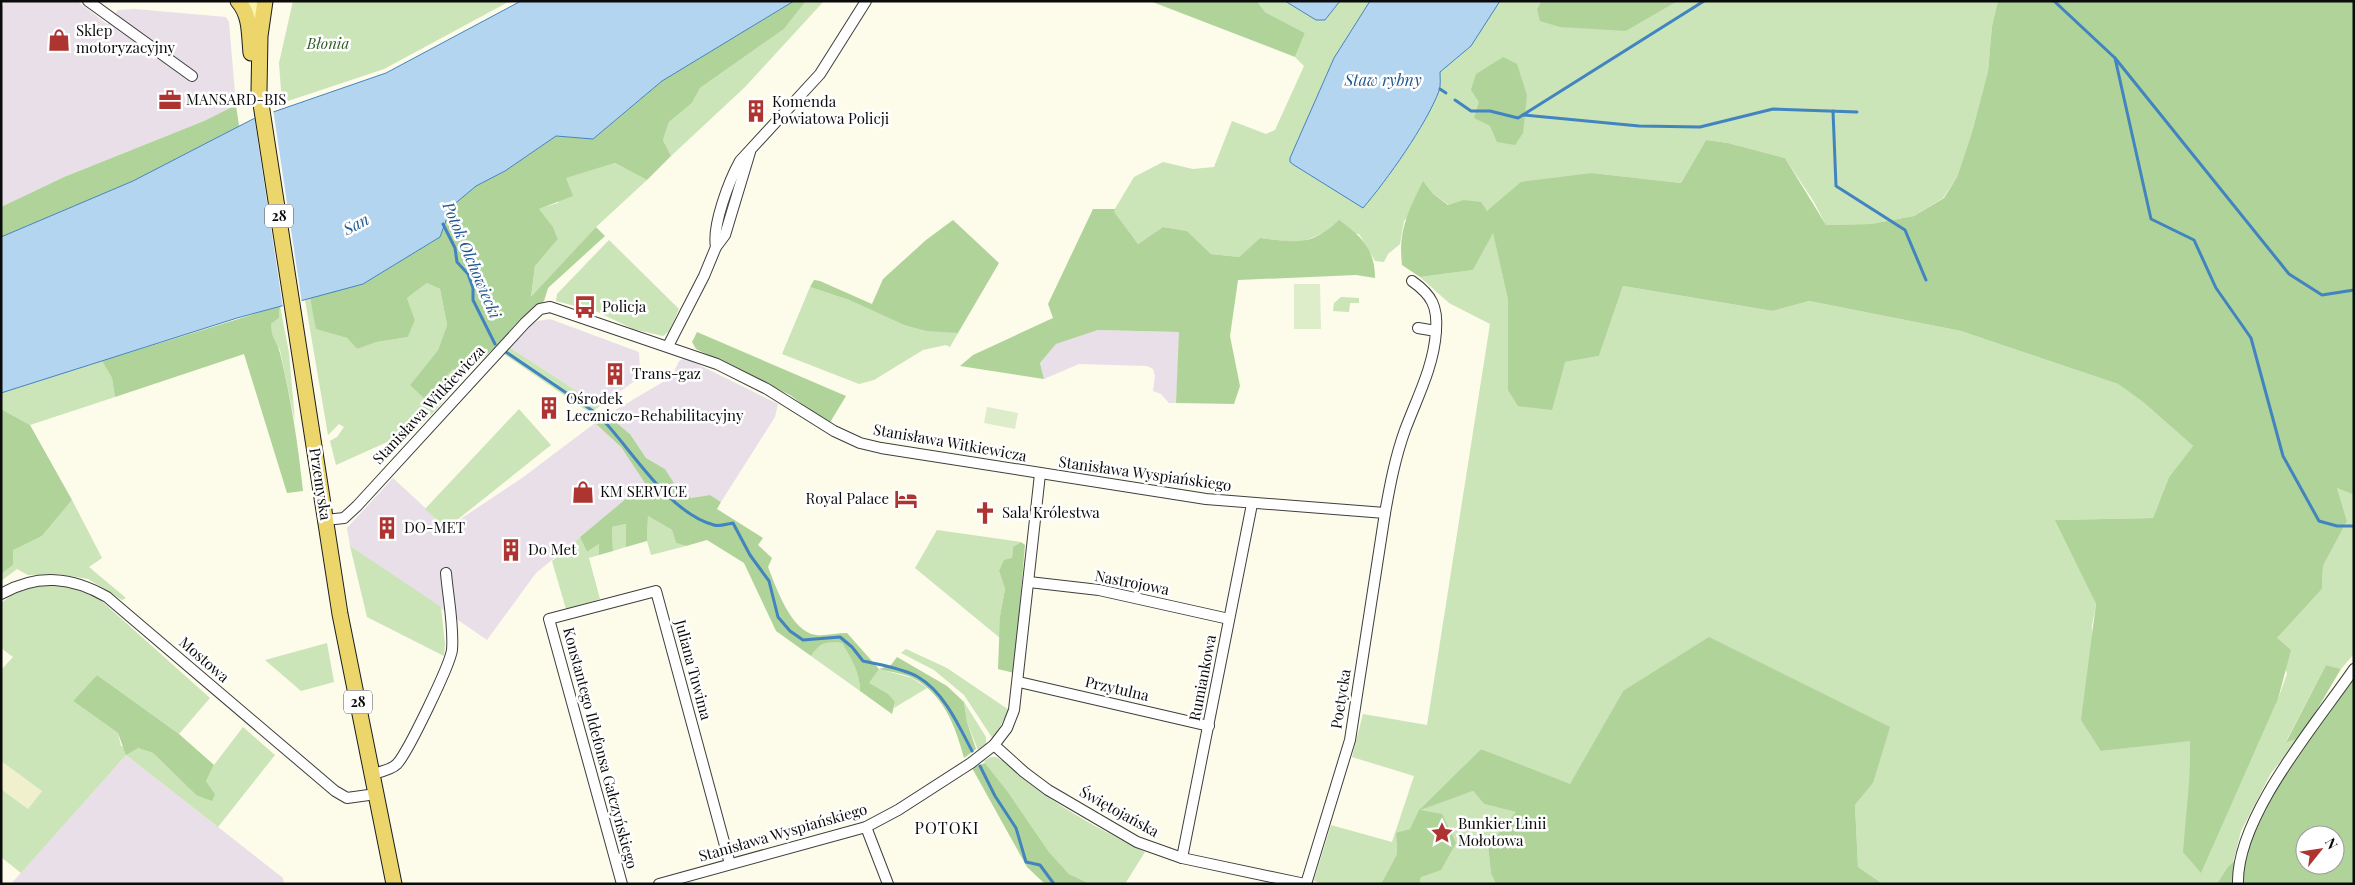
<svg xmlns="http://www.w3.org/2000/svg" width="2355" height="885" viewBox="0 0 2355 885" font-family="'Playfair Display',serif">
<style>
.industrial{fill:#e9dfe9}
.farmland{fill:#f0f0cd}
.green{fill:#cbe4b8;fill-rule:evenodd}
.forest{fill:#afd399;fill-rule:evenodd}
.pitch{fill:#ddecc9}
.water{fill:#b4d5f0;stroke:#4284c0}
.pier{fill:#fdfbea}
.lines{fill:none;stroke-linecap:round;stroke-linejoin:round}
.stream{stroke:#4284c0;stroke-width:3}
.minor-casing{stroke:#3e3e3e;stroke-width:12}
.secondary-casing{stroke:#2d2d2d;stroke-width:16}
.primary-casing{stroke:#1c1c1c;stroke-width:17}
.minor{stroke:#fff;stroke-width:10}
.secondary{stroke:#f7f4ab;stroke-width:14}
.primary{stroke:#ecd66c;stroke-width:15}
.labels{text-anchor:middle;stroke-width:5;stroke-linejoin:round;paint-order:stroke}
.shield{fill:#fff;stroke:#545454;stroke-width:1}
.shield-label{font-size:14px;font-weight:bold;fill:#0b0b0b}
.poi-label{font-size:15px;fill:#0b0b0b;stroke:#fff;text-anchor:start}
.park-label{font-size:15px;font-style:italic;fill:#2a5b22;stroke:#fff}
.street-label{font-size:15px;fill:#0b0b0b;stroke:#fff}
.water-label{font-size:16px;font-style:italic;fill:#215790;stroke:#fff}
.neighbourhood-label{font-size:16px;letter-spacing:1px;fill:#0b0b0b;stroke:#fff}
</style>
<rect width="100%" height="100%" fill="#fdfbea"/>
<g class="industrial">
<path d="M5 1H77L107 24 118 10 135 9 226 17 229 22 236 105 204 121 64 177 1 207V10Z"/>
<path d="M550 319 639 352 640 369 636 380 600 406 509 347 525 329 537 321Z"/>
<path d="M1098 330 1180 332 1176 403H1169L1161 394 1153 391 1155 376 1153 369 1147 366 1079 364 1044 379 1040 363 1056 344Z"/>
<path d="M685 358 778 404 775 417 721 502 710 495 691 498 674 483 665 469 646 458 630 434 607 415 668 379 673 374 679 361Z"/>
<path d="M595 423 621 447 646 483 536 573 487 640 350 546 347 528 393 478 447 528 522 478Z"/>
<path d="M126 755 283 878 284 884H11Z"/>
</g>
<path class="farmland" d="M1 761 42 791 28 809 1 789Z"/>
<g class="green">
<path d="M293 1H510L384 69 282 103 279 63Z"/>
<path d="M806 1H824L745 87 671 156 663 140 669 122 692 103 700 88 784 29Z"/>
<path d="M1257 1H1285L1316 20H1325L1340 1H1370L1334 58 1290 158C1321 187 1336 185 1376 192L1421 125 1439 89 1440 72 1471 46 1500 1H1541L1537 9 1626 31 1678 1H1998L1992 26 1988 71 1972 132 1957 177 1943 198 1914 216 1871 224 1826 225 1814 202 1785 158 1728 143 1706 140 1681 183 1592 173 1487 211 1463 200 1449 205 1432 193 1404 221 1400 244 1388 254 1384 262 1375 261 1359 234 1326 232 1299 243 1260 238 1239 257 1211 254 1187 231 1163 227 1138 244 1113 212 1134 177 1163 162 1193 169 1214 167 1232 121 1266 134 1275 130 1304 66 1295 57 1305 33 1265 12ZM1503 57 1490 126 1475 118 1493 64Z"/>
<path d="M615 163 647 180 596 227 531 298 535 266 558 239 553 227 538 209 558 203 565 178Z"/>
<path d="M1493 232 1508 300V390L1565 362 1599 356 1623 286 1773 311 1809 301 1961 331 2118 384 2143 402 2193 446 2169 477 2153 518 2056 520 2096 604 2092 626 2101 751 2190 740 2189 783 2201 872 2278 699 2287 674 2277 638 2322 589 2323 566 2347 521 2337 488 2354 495V654L2341 669 2326 665 2286 741 2300 738 2271 773 2241 831 2233 863 2217 884H1883L1858 867 1855 805 1873 783 1623 691 1570 785 1481 749 1420 809 1473 791 1484 804 1517 812 1488 846 1491 874 1496 884H1420L1421 877 1410 829 1396 834 1397 854 1381 884H1320L1314 880 1331 825 1392 842 1414 776 1352 757 1363 714 1427 725 1490 324 1449 303 1420 277 1473 270Z"/>
<path d="M609 240 679 309 669 331 663 336 633 329 581 304 579 307 556 301 557 294Z"/>
<path d="M427 283 440 289 447 325 438 350 410 385 453 369 464 376 436 410 416 429 336 465 330 441 337 437 344 427 339 424 328 435 305 300 310 298 317 329 347 338 357 349 377 342 408 337 415 320 407 298Z"/>
<path d="M810 287 849 300 904 325 958 333 950 347 946 345 923 350 874 380 859 384 782 354Z"/>
<path d="M1341 297 1359 298V303H1350L1349 312 1333 311 1334 303Z"/>
<path d="M280 306 289 353 295 422 280 350 271 336V324L279 318Z"/>
<path d="M509 347 600 406 590 413 504 354Z"/>
<path d="M102 361 112 378 115 397 30 425 1 409V393L4 391Z"/>
<path d="M519 409 551 445 447 528 425 509Z"/>
<path d="M72 500 102 558 89 567 126 598 122 600 88 579 58 574 28 575 17 569 1 581V574L13 565 12 550 42 536Z"/>
<path d="M648 516 672 530 676 543 686 546 651 555 647 541Z"/>
<path d="M627 524 626 547 613 551 612 527Z"/>
<path d="M937 530 1021 542 1013 547 1012 558 999 571 1005 589 1000 616V638L915 568Z"/>
<path d="M580 537 587 552 599 544V555L589 558 600 599 566 609 552 561Z"/>
<path d="M350 546 441 607 445 644 444 656 367 617Z"/>
<path d="M33 585H71L97 597 210 698 179 734 97 675 73 701 118 733 121 746 138 748 153 753 196 795 215 794 206 781 214 765 243 727 275 755 218 827 126 755 21 873 1 857V789L28 809 42 791 1 761V670L13 657 1 648V603L13 594Z"/>
<path d="M826 642 842 643C852 660 860 671 860 691L811 656 818 646Z"/>
<path d="M327 643 334 682 301 691 265 660Z"/>
<path d="M906 649 947 668 1009 710 993 739 964 695 934 670 901 653Z"/>
<path d="M879 669 912 678 927 688 894 708 895 702 868 683Z"/>
<path d="M964 702 986 737V744L978 750 967 722Z"/>
<path d="M991 757H996L1001 760 1003 759C1041 799 1096 827 1145 852L1125 884H1090L1069 874 1049 852 1008 792 985 763 984 761Z"/>
</g>
<g class="forest">
<path d="M794 1H806L784 29 700 88 692 103 669 122 663 140 671 156 647 180 615 163 566 178 573 196 539 209 553 227 558 239 535 266 531 297 596 227 605 236 548 288 544 301 464 376 453 369 424 398 410 385 438 350 447 325 440 289 427 283 407 298 415 320 408 337 377 342 357 349 347 338 316 329 310 298 363 284 440 237 451 207 476 186 505 171 556 136 593 139 662 81Z"/>
<path d="M1150 1H1257L1265 12 1305 33 1295 57Z"/>
<path d="M1541 1H1678L1626 31 1560 27 1540 21 1537 9Z"/>
<path d="M1998 1H2354V495L2337 488 2347 521 2323 566 2322 589 2277 638 2291 650 2278 699 2201 873 2183 852 2189 783 2190 741 2101 751 2081 720 2096 604 2055 520 2153 518 2169 477 2193 446 2143 402 2118 384 1961 331 1809 301 1773 311 1623 286 1599 356 1565 362 1552 410 1518 406 1508 390V300L1493 233 1473 270 1420 277 1402 265C1398 231 1408 212 1423 181L1432 193 1448 205 1463 200 1481 202 1487 211 1521 182 1592 173 1681 183 1706 140 1728 143 1785 158 1826 225 1871 224 1914 216 1944 198 1957 177 1972 132 1988 71 1992 26Z"/>
<path d="M1503 57 1517 64 1527 95 1523 133 1515 145 1497 142 1490 126 1474 118 1479 102 1471 90 1476 74Z"/>
<path d="M236 105 239 126 133 181 1 237V207L64 177 204 121Z"/>
<path d="M1093 209H1115L1114 212 1138 244 1163 227 1187 231 1211 254 1239 257 1260 238C1296 242 1311 247 1339 220 1361 236 1375 249 1375 278L1356 275 1238 280 1230 336 1240 386 1234 404 1176 403 1179 332 1098 330 1056 344 1040 363 1044 379 960 366 973 355 1053 318 1048 304Z"/>
<path d="M953 220 999 263 958 333 927 331 904 325 849 300 810 287 814 280 820 281 872 304 883 279 926 240Z"/>
<path d="M280 306 279 318 271 324C271 340 277 340 280 353 291 398 298 444 303 491L287 493 244 354 115 397 112 378 102 361Z"/>
<path d="M697 332 846 396 829 424 790 395 696 349 692 342Z"/>
<path d="M1 409 30 425 72 500 42 536 13 550V565L1 574Z"/>
<path d="M607 415 630 434 646 458 665 469 674 483 691 498 710 495 721 502 717 509 763 538 758 545 772 558 768 567C776 587 791 632 816 635 826 636 838 633 847 633L879 669 891 665 897 657 947 686 964 702 967 722 976 749 964 758C955 725 944 695 913 678 903 673 889 672 879 669L869 683 888 694 895 702 892 714 860 691C860 672 852 660 842 643 825 642 821 641 811 656L776 631 744 563 707 540 686 546 676 543 672 530 648 516 647 541 626 547V524L612 527 613 551 599 555V544L587 552 580 537 645 483 621 447 595 423Z"/>
<path d="M1021 542 1025 545 1014 673 998 669 1000 616 1005 589 999 571 1004 560 1012 558 1013 547Z"/>
<path d="M1709 637 1890 727 1873 783 1855 805 1858 867 1883 884H1496L1491 874 1488 846 1516 812 1484 804 1473 791 1420 810 1442 814 1456 843 1441 870 1421 877 1420 884H1381L1397 854 1396 833 1410 829 1419 810 1481 749 1570 784 1623 691Z"/>
<path d="M2326 665 2341 669 2300 738 2286 742Z"/>
<path d="M2354 669V884H2217L2228 867 2240 856 2274 783ZM2305 835H2335V865H2305Z"/>
<path d="M97 675 179 734 214 765 206 781 215 794 212 801 196 795 153 753 138 748 126 755 118 733 73 701Z"/>
<path d="M985 763 1008 792 1049 852 1069 874 1090 884H1045L1027 867 972 768Z"/>
</g>
<g class="pitch">
<path d="M1294 284H1320L1321 329H1294Z"/>
<path d="M987 407 1018 413 1015 429 984 423Z"/>
</g>
<g class="water">
<path d="M521 1H794L662 81 593 139 556 136 505 171 476 186 451 207 440 237 363 284 237 318 1 393V237L133 181 253 119 386 73Z"/>
<path d="M1285 1H1340L1325 20H1316Z"/>
<path d="M1370 1H1500L1471 46 1440 72C1440 78 1441 85 1439 91 1426 125 1387 180 1363 208L1294 165 1290 162V158L1334 58Z"/>
</g>
<path class="pier" d="M273 109 302 303 283 308 254 115Z"/>
<g class="lines">
<g class="stream">
<path d="M2054 1 2115 58 2289 274 2322 295 2354 290"/>
<path d="M2115 58 2151 219 2194 240 2216 288 2251 338 2283 456 2319 521 2337 526H2354"/>
<path d="M1440 89 1446 93"/>
<path d="M1455 100 1471 111H1490L1518 118 1704 1"/>
<path d="M1833 111 1836 186 1905 230 1926 280"/>
<path d="M1523 115 1639 126 1700 127 1773 109 1857 112"/>
<path d="M443 224 455 248 457 262 468 274 473 288V300L495 344"/>
<path d="M503 350 593 411"/>
<path d="M603 420C634 453 669 513 714 525 719 527 727 524 733 523L750 555 769 581 778 617 790 631 803 640 840 637 852 647 863 661C880 665 902 668 918 677 944 692 959 726 972 751"/>
<path d="M980 766 995 796 1016 828 1026 862 1040 865 1054 884"/>
</g>
<defs>
<g id="minor">
<path d="M88 1 192 76"/>
<path d="M716 247C712 225 729 181 740 161L820 74 866 1"/>
<path d="M1412 281C1432 295 1438 307 1436 331"/>
<path d="M668 346 704 276 716 247 725 235 750 152"/>
<path d="M326 520 344 518 357 506 525 323 540 309 550 307 717 364 767 389 834 431 860 443 881 448 1206 499 1385 513C1390 485 1395 458 1405 430 1417 398 1434 366 1436 331L1418 328"/>
<path d="M1029 582 1099 590 1229 619"/>
<path d="M1 594C38 573 72 577 107 597L335 791 347 798 376 794"/>
<path d="M1019 682 1209 726"/>
<path d="M994 745 1024 772 1048 790 1137 842 1182 858 1305 884"/>
<path d="M372 774C380 772 391 770 397 764 408 752 450 665 452 650 454 626 448 597 446 573"/>
<path d="M866 827 888 884"/>
<path d="M1182 858 1252 504"/>
<path d="M622 884 549 619 656 591 730 864"/>
<path d="M659 884 866 827 898 810 971 763 994 745 1007 728 1014 710 1040 474"/>
<path d="M1306 884 1350 740 1385 513"/>
<path d="M2238 884C2236 817 2316 724 2354 669"/>
</g>
<path id="secondary" d="M249 25 253 1"/>
<g id="primary">
<path d="M238 1C251 16 249 35 251 53"/>
<path d="M265 1 260 36 259 91 340 614 394 884"/>
</g>
</defs>
<use href="#minor" class="minor-casing"/>
<use href="#secondary" class="secondary-casing"/>
<use href="#primary" class="primary-casing"/>
<use href="#minor" class="minor"/>
<use href="#secondary" class="secondary"/>
<use href="#primary" class="primary"/>
</g>
<defs>
<symbol id="shop-bare" viewBox="-9 -9 18 18"><path d="M-5-2.5h2.3a2.7 3.5 0 0 1 5.4 0H5L5.5 6h-11ZM-1.5-2.5h3a1.5 2.3 0 0 0-3 0Z" fill="#ad3431" stroke="#fff" stroke-width="2.5" paint-order="stroke"/></symbol>
<symbol id="office-bare" viewBox="-9 -9 18 18"><path d="M-6-3h4V-5.5h4V-3h4V5H-6ZM-1-4.5V-3h2v-1.5ZM-6 0V1H6V0Z" fill="#ad3431" stroke="#fff" stroke-width="2.5" paint-order="stroke"/></symbol>
<symbol id="building-bare" viewBox="-9 -9 18 18"><path d="M-4-6H4V6H1V3H-1V6H-4ZM-2.5-4.3h1.7v1.8h-1.7ZM.8-4.3h1.7v1.8H.8ZM-2.5-1h1.7V.8h-1.7ZM.8-1h1.7V.8H.8Z" fill="#ad3431" stroke="#fff" stroke-width="2.5" paint-order="stroke"/></symbol>
<symbol id="bus-bare" viewBox="-9 -9 18 18"><path d="M-5-6H5V4H4V6H2V4H-2V6H-4V4H-5ZM-3.5-4V0h7V-4ZM-3.5 1.2v1.5H-2V1.2ZM2 1.2v1.5H3.5V1.2Z" fill="#ad3431" stroke="#fff" stroke-width="2.5" paint-order="stroke"/></symbol>
<symbol id="hotel-bare" viewBox="-9 -9 18 18"><path d="M-6-4.5h1.5V1H6V5H4.5V3h-9V5H-6ZM-4 0a1.8 1.8 0 1 1 3.6 0ZM.5 0V-2.5h3Q6-2.5 6 0Z" fill="#ad3431" stroke="#fff" stroke-width="2.5" paint-order="stroke"/></symbol>
<symbol id="church-bare" viewBox="-9 -9 18 18"><path d="M-1.2-6h2.4v3.5h3.3v2.4h-3.3V6h-2.4V-.1h-3.3v-2.4h3.3Z" fill="#ad3431" stroke="#fff" stroke-width="2.5" paint-order="stroke"/></symbol>
<symbol id="sight-bare" viewBox="-9 -9 18 18"><path d="M0-6L1.8-2.2L6-1.7L2.9 1.2L3.7 5.4L0 3.3L-3.7 5.4L-2.9 1.2L-6-1.7L-1.8-2.2Z" fill="#ad3431" stroke="#fff" stroke-width="2.5" paint-order="stroke"/></symbol>
</defs>
<g fill-rule="evenodd">
<use href="#shop-bare" x="43" y="24" width="32" height="32"/>
<use href="#office-bare" x="154" y="84" width="32" height="32"/>
<use href="#building-bare" x="740" y="95" width="32" height="32"/>
<use href="#bus-bare" x="569" y="291" width="32" height="32"/>
<use href="#building-bare" x="599" y="358" width="32" height="32"/>
<use href="#building-bare" x="533" y="392" width="32" height="32"/>
<use href="#shop-bare" x="567" y="476" width="32" height="32"/>
<use href="#hotel-bare" x="890" y="483" width="32" height="32"/>
<use href="#church-bare" x="969" y="497" width="32" height="32"/>
<use href="#building-bare" x="371" y="512" width="32" height="32"/>
<use href="#building-bare" x="495" y="534" width="32" height="32"/>
<use href="#sight-bare" x="1426" y="817" width="32" height="32"/>
</g>
<g class="labels">
<g class="shield">
<rect x="265" y="204.5" width="28" height="23" rx="4"/>
<rect x="344" y="690.5" width="28" height="23" rx="4"/>
</g>
<g class="shield-label">
<text x="279" y="221">28</text>
<text x="358" y="707">28</text>
</g>
<g class="poi-label">
<text x="76" y="36">Sklep<tspan x="76" dy="17">motoryzacyjny</tspan></text>
<text x="186" y="105">MANSARD-BIS</text>
<text x="772" y="107">Komenda<tspan x="772" dy="17">Powiatowa Policji</tspan></text>
<text x="602" y="312">Policja</text>
<text x="632" y="379">Trans-gaz</text>
<text x="566" y="404">Ośrodek<tspan x="566" dy="17">Leczniczo-Rehabilitacyjny</tspan></text>
<text x="600" y="497">KM SERVICE</text>
<text x="889" y="504" text-anchor="end">Royal Palace</text>
<text x="1002" y="518">Sala Królestwa</text>
<text x="404" y="533">DO-MET</text>
<text x="528" y="555">Do Met</text>
<text x="1458" y="829">Bunkier Linii<tspan x="1458" dy="17">Mołotowa</tspan></text>
</g>
<g class="park-label">
<text x="328" y="49">Błonia</text>
</g>
<g class="street-label">
<text transform="translate(429 405) rotate(-47)" y="5">Stanisława Witkiewicza</text>
<text transform="translate(950 443) rotate(10)" y="5">Stanisława Witkiewicza</text>
<text transform="translate(1145 474) rotate(8)" y="5">Stanisława Wyspiańskiego</text>
<text transform="translate(320 484) rotate(81)" y="5">Przemyska</text>
<text transform="translate(1132 583) rotate(11)" y="5">Nastrojowa</text>
<text transform="translate(204 660) rotate(41)" y="5">Mostowa</text>
<text transform="translate(693 670) rotate(75)" y="5">Juliana Tuwima</text>
<text transform="translate(1203 678) rotate(-79)" y="5">Rumiankowa</text>
<text transform="translate(1117 689) rotate(13)" y="5">Przytulna</text>
<text transform="translate(1341 699) rotate(-81)" y="5">Poetycka</text>
<text transform="translate(600 748) rotate(75)" y="5">Konstantego Ildefonsa Gałczyńskiego</text>
<text transform="translate(1119 812) rotate(29)" y="5">Świętojańska</text>
<text transform="translate(783 833) rotate(-16)" y="5">Stanisława Wyspiańskiego</text>
</g>
<g class="water-label">
<text x="1383" y="86">Staw rybny</text>
<text transform="translate(356 224) rotate(-28)" y="6">San</text>
<text transform="translate(472 260) rotate(67)" y="6">Potok Olchowiecki</text>
</g>
<g class="neighbourhood-label">
<text x="947" y="834">POTOKI</text>
</g>
</g>
<rect width="2355" height="885" fill="none" stroke="#0b0b0b" stroke-width="5"/>
<g transform="translate(2320 850) rotate(60)"><circle r="24" fill="#ffffff" stroke="#9d9d9d"/>
<path d="M0-4L9 19L0 12L-9 19Z" fill="#ad3431"/>
<text y="-8" font-size="14" font-weight="bold" text-anchor="middle" fill="#0b0b0b">N</text>
</g>
</svg>
